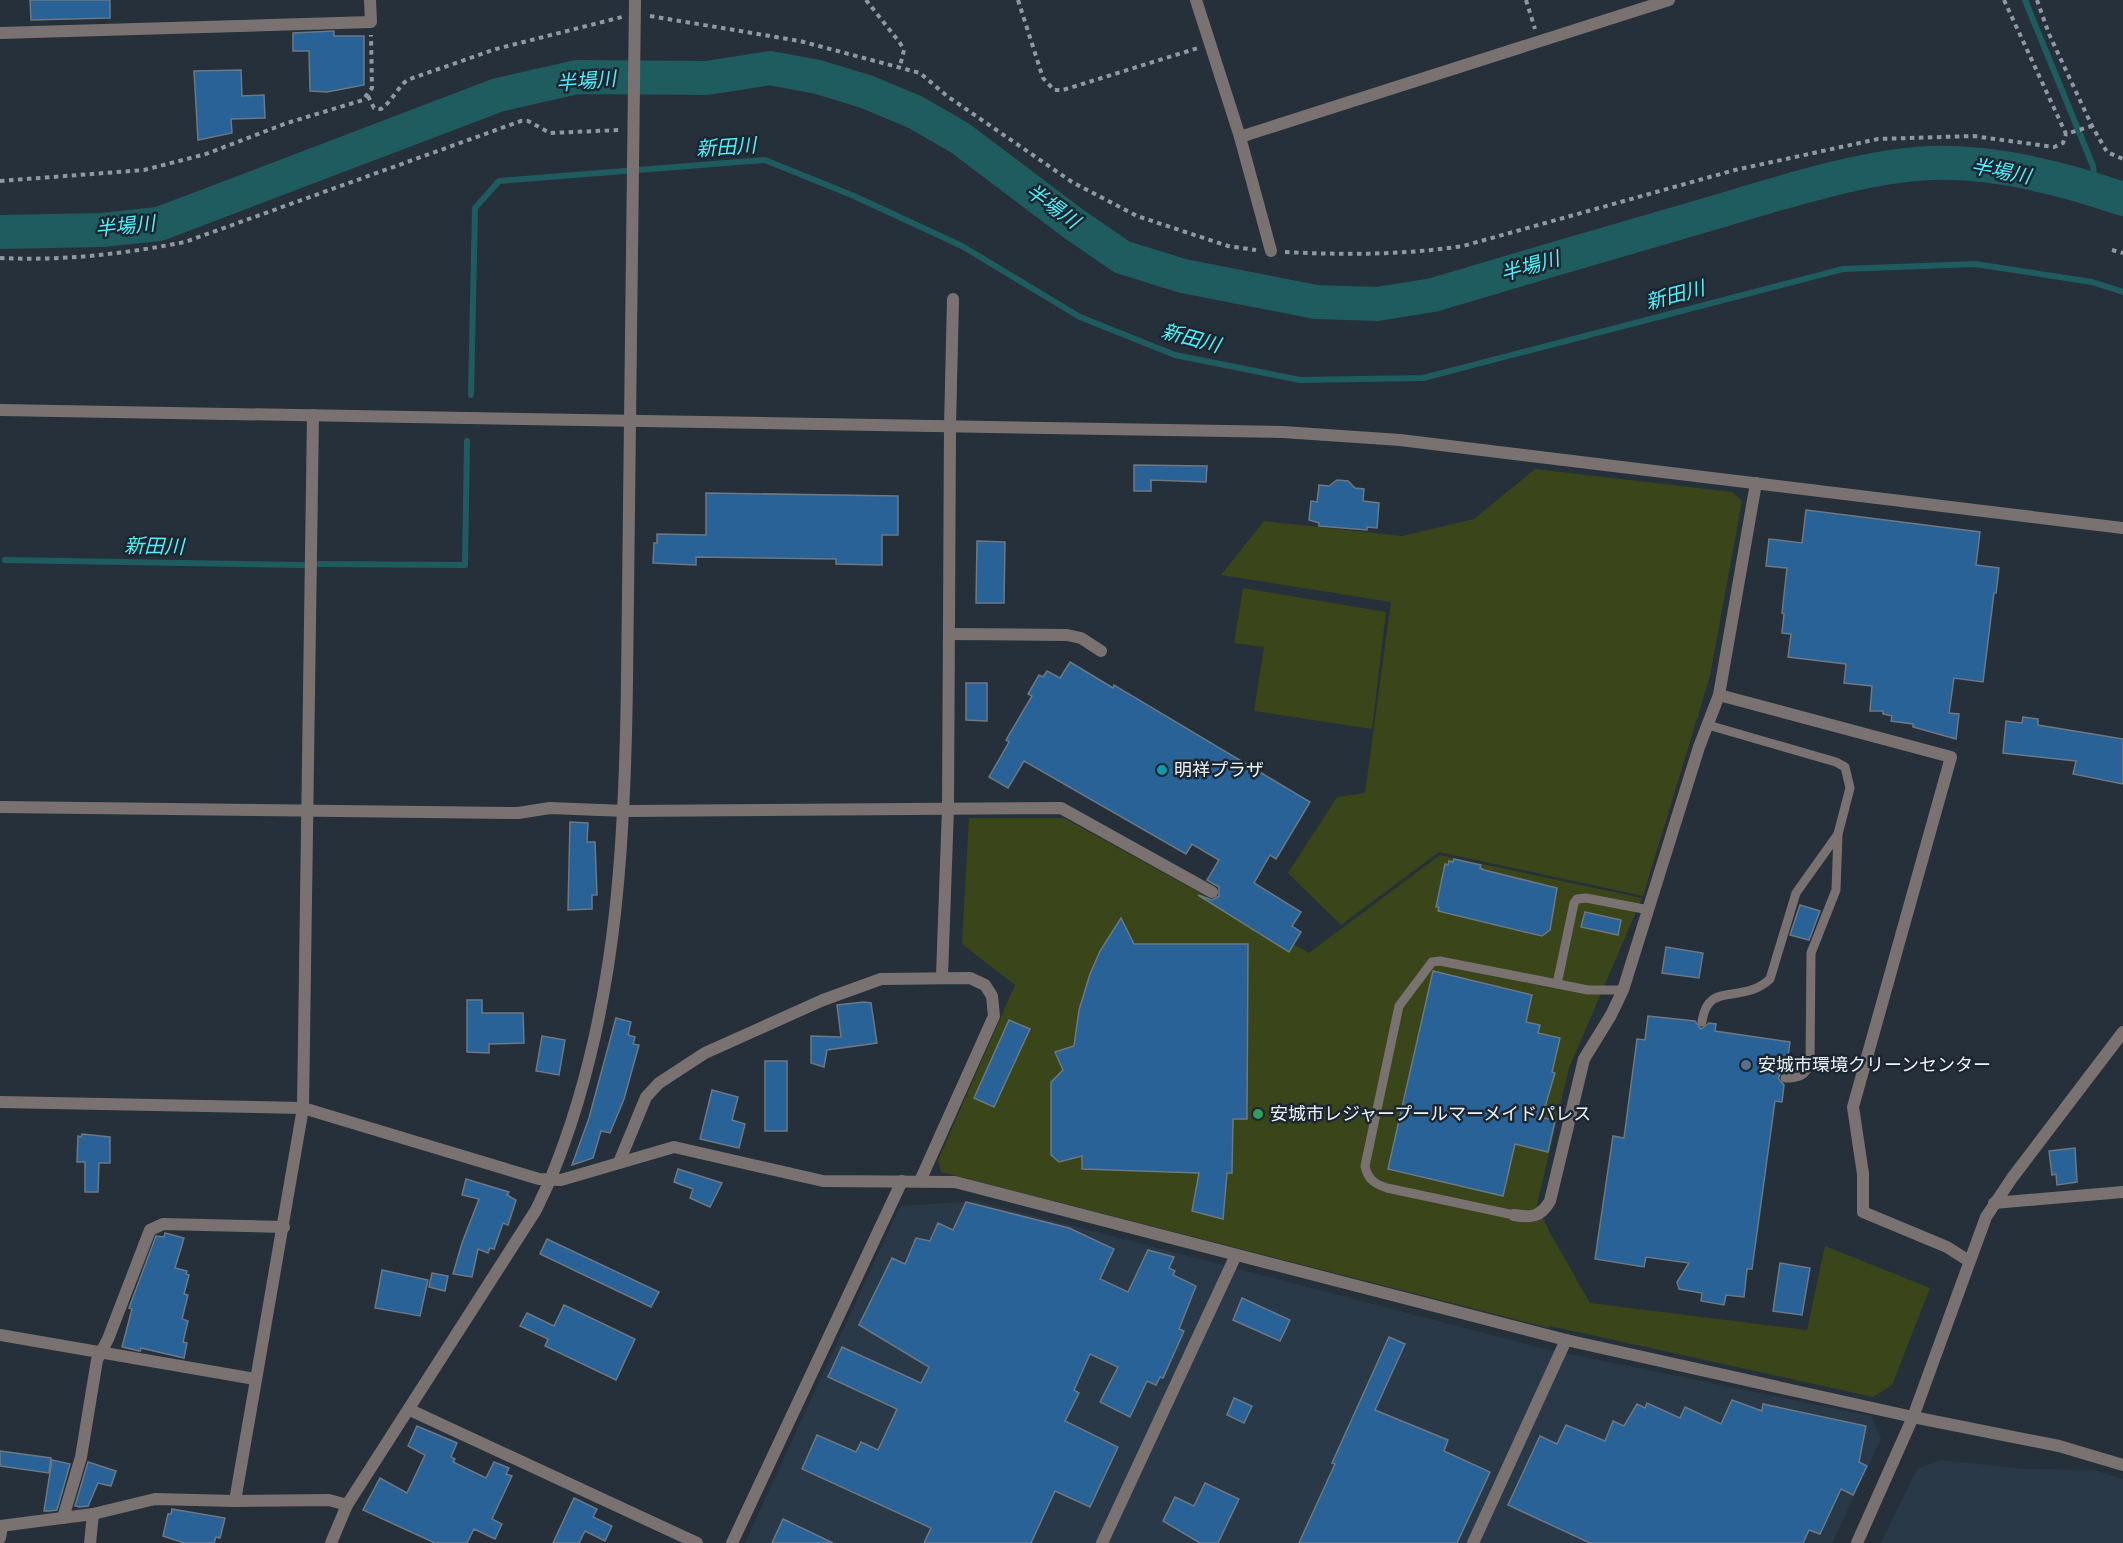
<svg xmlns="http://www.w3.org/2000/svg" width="2123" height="1543" viewBox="0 0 2123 1543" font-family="'Space Grotesk','Noto Sans JP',sans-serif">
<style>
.built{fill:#2a3948}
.green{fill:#3a4519}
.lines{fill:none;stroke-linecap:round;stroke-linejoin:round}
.stream{stroke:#1e5c60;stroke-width:6}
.river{stroke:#1e5c60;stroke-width:34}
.building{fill:#286296;stroke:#6c7884;stroke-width:1.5}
.path{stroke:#9098a0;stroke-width:4;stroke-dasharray:4.5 4.5;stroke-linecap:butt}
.service{stroke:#7a7270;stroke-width:9}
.minor{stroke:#7a7270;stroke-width:12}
.tertiary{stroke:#7a7270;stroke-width:12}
.culture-dot{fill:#0f9aa8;stroke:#1c2630;stroke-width:2}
.service-dot{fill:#5c6f8a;stroke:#1c2630;stroke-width:2}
.leisure-dot{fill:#2e9e5b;stroke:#1c2630;stroke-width:2}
.labels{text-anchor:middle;stroke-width:5;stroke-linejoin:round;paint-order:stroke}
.poi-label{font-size:18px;fill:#ecf2f9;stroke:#1c2630;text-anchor:start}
.water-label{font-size:20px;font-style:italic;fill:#4df2fc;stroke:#1c2630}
</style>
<rect width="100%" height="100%" fill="#26303a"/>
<g class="built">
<path d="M977 1201 1545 1349 1871 1416 1881 1439 1832 1543H745L900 1206Z"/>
<path d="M1941 1460 2025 1469 2094 1470 2123 1479V1543H1881L1917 1469Z"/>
</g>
<g class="green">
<path d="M1535 469 1732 492 1742 501 1710 676 1643 896 1439 852 1341 925 1288 873 1337 797 1365 793 1391 602 1221 575 1264 521 1402 536 1474 519Z"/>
<path d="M1243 588 1386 612 1372 729 1254 711 1264 647 1234 643Z"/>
<path d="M969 818H1064L1309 953 1440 855 1642 898 1569 1068 1537 1205 1549 1231 1590 1303 1807 1330 1825 1246 1930 1288 1892 1385 1873 1397 1550 1326 1549 1328 941 1172 938 1160 1015 985 962 944Z"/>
</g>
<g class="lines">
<g class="stream">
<path d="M2025 0 2093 166 2096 190"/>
<path d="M471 395 475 208 499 181 765 160 854 196 962 246 1080 317 1175 355 1300 380 1423 378 1843 269 1975 264 2092 282 2123 292"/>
<path d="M5 560 303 565"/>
<path d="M318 564 465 565 467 441"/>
</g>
<path class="river" d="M0 232 102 230 159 224 498 95 577 77 707 78 770 68 818 77 867 92 915 112 960 138 1074 224 1122 257 1183 276 1316 302 1377 304 1433 295C1527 267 1622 239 1716 212 1780 193 1867 165 1932 163 1994 161 2065 179 2123 199"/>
</g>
<g class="building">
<path d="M30 0H110V18L31 20Z"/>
<path d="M334 31V36H364V85L327 92 310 91 309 51H293V33Z"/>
<path d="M241 70 242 96 264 95 265 118 231 119 232 133 198 140 194 71Z"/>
<path d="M1134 465 1207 466 1206 482 1151 480V491H1134Z"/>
<path d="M1337 480 1348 481 1355 488 1364 489 1363 501 1379 503 1377 528 1367 527V530L1319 526V523L1309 520 1311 501 1317 502 1319 485 1329 486Z"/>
<path d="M706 493 898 496V535H882V565L836 564V559L696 557V565L653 563 654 543H657V534L706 535Z"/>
<path d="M1806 510 1980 532 1976 565 1999 568 1996 593H1994L1983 682 1954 678 1949 713 1959 714 1956 739 1913 727V724L1891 721 1892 716 1883 714V711H1870L1872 686 1844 683 1846 664 1788 657 1791 634 1782 633 1784 614 1782 613 1787 568 1766 566 1769 539 1802 543Z"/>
<path d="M977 541 1005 542 1004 603H976Z"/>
<path d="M1070 662 1113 688 1114 685 1310 802 1276 859 1270 855 1254 883 1301 912 1292 926 1301 932 1289 952 1198 895 1212 900 1219 896V887L1207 880 1219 860 1192 844 1186 854 1024 761 1008 788 989 777 1009 742 1006 740 1032 696 1028 694 1039 675 1043 677 1047 671 1060 678Z"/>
<path d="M966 683H987V721L966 720Z"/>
<path d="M2023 717 2038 719V725L2123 739V784L2073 774 2076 761 2003 753 2006 721 2022 723Z"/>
<path d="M570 822 588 823 587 842H595L597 895H592V909L568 910Z"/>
<path d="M1454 859 1481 865 1480 868 1484 870 1557 888 1550 930 1542 936 1438 911 1439 907H1436L1445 864 1448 865 1449 861 1453 862Z"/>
<path d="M1800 905 1820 911 1809 940 1790 935Z"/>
<path d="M1585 912 1621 920 1618 935 1581 927Z"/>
<path d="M1121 918 1134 944H1248L1247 1119H1233L1232 1173H1227L1223 1219 1192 1211 1199 1173 1082 1169V1156L1059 1162 1051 1155V1082L1063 1070 1055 1052 1074 1046 1079 1010 1090 974 1100 951Z"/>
<path d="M1666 947 1703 953 1699 978 1662 973Z"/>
<path d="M1433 971 1532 995 1526 1022 1540 1025 1538 1033 1560 1038 1552 1072 1555 1073 1542 1117 1555 1121 1548 1152 1515 1144 1503 1196 1388 1169Z"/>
<path d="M467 1000H482V1013H523L524 1043 489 1044V1053L467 1052Z"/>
<path d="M864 1002 871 1003 877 1043 827 1050 824 1067 811 1063V1036L841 1037 837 1005Z"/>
<path d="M1648 1016 1695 1021 1701 1029 1709 1023 1716 1024 1715 1031 1790 1042 1786 1071 1781 1073 1778 1078 1784 1085 1782 1102 1775 1101 1752 1269H1747L1744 1297 1726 1295 1724 1305 1701 1301 1702 1293 1679 1289 1677 1282 1689 1263 1646 1257 1644 1267 1595 1259 1613 1136 1624 1138 1637 1039 1645 1040Z"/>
<path d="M616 1018 631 1022 628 1035 635 1037 633 1044 639 1045 624 1099 610 1133 601 1131 593 1158 572 1165 589 1118Z"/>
<path d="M1009 1020 1030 1029 994 1107 974 1098Z"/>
<path d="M542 1036 565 1040 559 1075 536 1071Z"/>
<rect x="765" y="1061" width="22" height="70"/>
<path d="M712 1090 738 1097 732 1120 745 1124 739 1148 700 1139Z"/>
<path d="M82 1134 110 1137V1163H99L98 1192H85V1162H77L78 1136 81 1137Z"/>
<path d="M2075 1148 2077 1182 2057 1185 2056 1174 2052 1175 2049 1151Z"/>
<path d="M678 1169 722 1183 710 1207 690 1198 693 1189 674 1182Z"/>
<path d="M466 1179 509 1192 507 1195 516 1200 508 1225 503 1223 494 1249 490 1248 488 1253 478 1249 472 1277 453 1274 462 1243 479 1199 462 1195Z"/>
<path d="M966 1202 1069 1228 1114 1249 1100 1279 1128 1292 1148 1250 1174 1257 1169 1268 1175 1271 1173 1275 1196 1286 1179 1329 1184 1331 1163 1378 1160 1377 1156 1385 1147 1381 1130 1417 1100 1402 1118 1367 1090 1354 1074 1390 1079 1393 1065 1421 1118 1447 1090 1507 1055 1491 1031 1543H924L931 1528 802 1469 817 1435 856 1452 861 1442 878 1450 897 1409 828 1377 842 1347 921 1383 929 1367 859 1325 892 1258 905 1264 916 1238 930 1241 938 1223 953 1230Z"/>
<path d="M165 1233 184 1238 175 1268 187 1271 186 1274 189 1275 184 1294 188 1295 182 1319 188 1321 183 1342 187 1343 184 1358 141 1348 140 1351 122 1347 132 1309 129 1308 156 1236 164 1237Z"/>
<path d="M547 1239 659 1292 651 1307 540 1254Z"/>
<path d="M1780 1263 1810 1268 1802 1315 1773 1311Z"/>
<path d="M382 1270 428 1280 420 1316 375 1308Z"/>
<path d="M432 1273 448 1276 445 1291 429 1287Z"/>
<path d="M1242 1298 1290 1320 1280 1341 1233 1320Z"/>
<path d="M564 1305 635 1339 616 1380 545 1346 548 1339 520 1326 527 1313 554 1326Z"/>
<path d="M1389 1337 1405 1344 1375 1410 1448 1440 1444 1451 1490 1472 1457 1543H1299L1335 1464 1332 1463Z"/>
<path d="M1234 1398 1252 1406 1244 1423 1227 1415Z"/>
<path d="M1732 1400 1762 1411 1763 1404 1866 1426 1859 1462 1867 1466 1853 1495 1841 1489 1820 1534 1809 1530 1803 1543H1590L1508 1505 1540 1436 1557 1444 1566 1425 1605 1441 1613 1421 1624 1426 1637 1404 1645 1408 1647 1403 1680 1418 1685 1407 1721 1424Z"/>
<path d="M417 1426 457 1443 451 1457 455 1459 453 1462 486 1478 494 1462 509 1468 506 1474 512 1476 492 1519 502 1524 495 1539 474 1529 467 1543H435L363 1510 380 1478 407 1493 425 1455 408 1446Z"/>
<path d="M0 1451 51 1458 49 1473 0 1466Z"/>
<path d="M52 1460 70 1464 57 1510 49 1511H44Z"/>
<path d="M88 1462 116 1471 111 1486 98 1483 88 1506 80 1507 75 1506Z"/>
<path d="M1205 1483 1239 1499 1218 1543H1200L1163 1521 1175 1497 1194 1506Z"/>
<path d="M574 1498 597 1509 593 1517 612 1526 605 1541 585 1531 579 1543H553Z"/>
<path d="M172 1509 225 1518 220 1538 216 1537 214 1543H184L163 1536 168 1514H171Z"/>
<path d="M783 1519 833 1543H772Z"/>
</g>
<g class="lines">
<g class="path">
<path d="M866 0 900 43 904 50 900 66"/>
<path d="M1018 0 1043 78 1054 90H1063L1198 48"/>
<path d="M1526 0 1535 29"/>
<path d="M2004 0 2066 134 2092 126"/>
<path d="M2037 0 2049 34 2092 126 2107 152 2123 159"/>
<path d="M650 16 800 41 920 73 947 96 1072 182 1137 216 1228 246 1256 250"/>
<path d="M368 96 374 108 381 109C392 101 396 90 407 80L496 49 622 17"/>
<path d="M0 181 144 170 206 154 287 123 363 100 372 88 371 35"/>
<path d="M2112 250 2123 253"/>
<path d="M1285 252C1345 255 1403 255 1463 246L1735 170 1878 139 1973 136 2054 147 2063 143 2066 134"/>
<path d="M0 258C62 261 124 254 185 242L521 121H528L550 133 619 130"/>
</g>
<g class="service">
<path d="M1708 725 1836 762 1845 767 1850 788 1838 834 1836 890 1811 953 1810 1063C1806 1076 1798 1078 1785 1078"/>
<path d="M1557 984 1574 903 1577 899 1586 898 1649 910"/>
<path d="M1702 1022C1708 979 1741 1006 1770 979L1796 893 1838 834"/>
<path d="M1514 1215 1387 1188C1375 1184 1368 1180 1365 1166L1399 1006 1432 962 1440 961 1588 990H1623"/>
</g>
<g class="minor">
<path d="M1196 0 1240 137 1271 251"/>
<path d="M0 33 371 22 370 0"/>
<path d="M1240 137 1669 0"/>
<path d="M630 421 635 0"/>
<path d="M950 427 953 299"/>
<path d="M949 634 1067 635 1081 638 1101 651"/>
<path d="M1719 695 1951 757 1853 1107 1863 1174V1212L1947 1247 1969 1261"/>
<path d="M0 807 518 813 550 808 625 811"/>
<path d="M0 1102 303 1108 539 1179 561 1180 674 1147 823 1181 955 1182 1566 1340 1913 1417"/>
<path d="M620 1160 646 1097 659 1083 705 1053 823 1000 881 979 970 978 985 985 992 996 994 1016 920 1181"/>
<path d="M1994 1203 2123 1192"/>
<path d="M0 1335 255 1379"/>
<path d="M410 1410 697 1543"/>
<path d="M235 1501 303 1108 313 415"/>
<path d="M63 1518 81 1457 97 1360 108 1339 150 1230 163 1224 284 1227"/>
<path d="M0 1526 93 1514 155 1499 235 1501 329 1500 347 1505"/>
<path d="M0 1538 2 1526"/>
<path d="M90 1543 93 1514"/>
<path d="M331 1543 347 1505 536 1210 550 1180"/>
<path d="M732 1543 902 1181"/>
<path d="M1102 1543 1236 1255"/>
</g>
<g class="tertiary">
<path d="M0 410 1283 432 1400 440 2123 528"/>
<path d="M625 811 1061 808 1212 892"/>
<path d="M942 976 948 808 950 427"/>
<path d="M550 1180C616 1021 625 850 627 680 628 594 629 507 630 421"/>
<path d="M1514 1215C1531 1218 1541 1217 1550 1201L1584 1059 1611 1015 1623 990 1699 747 1719 695 1756 483"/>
<path d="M1913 1417 2059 1446 2123 1465"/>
<path d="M1473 1543 1566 1340"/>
<path d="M1857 1543 1913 1417 1986 1217 2012 1178 2123 1032"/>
</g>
</g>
<circle class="culture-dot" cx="1162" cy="770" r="6"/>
<circle class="service-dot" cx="1746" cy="1065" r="6"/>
<circle class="leisure-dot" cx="1258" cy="1114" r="6"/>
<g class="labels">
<g class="poi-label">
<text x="1174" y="776">明祥プラザ</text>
<text x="1758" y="1071">安城市環境クリーンセンター</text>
<text x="1270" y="1120">安城市レジャープールマーメイドパレス</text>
</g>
<g class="water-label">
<text transform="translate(586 81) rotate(-5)" y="7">半場川</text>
<text transform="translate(726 147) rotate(-4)" y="7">新田川</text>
<text transform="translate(2001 171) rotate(11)" y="7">半場川</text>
<text transform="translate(1053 206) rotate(36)" y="7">半場川</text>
<text transform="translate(125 226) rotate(-6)" y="7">半場川</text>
<text transform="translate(1530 266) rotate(-16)" y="7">半場川</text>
<text transform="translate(1675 295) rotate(-15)" y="7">新田川</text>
<text transform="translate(1191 338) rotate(15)" y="7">新田川</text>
<text transform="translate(154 546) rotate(1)" y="7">新田川</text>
</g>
</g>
</svg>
